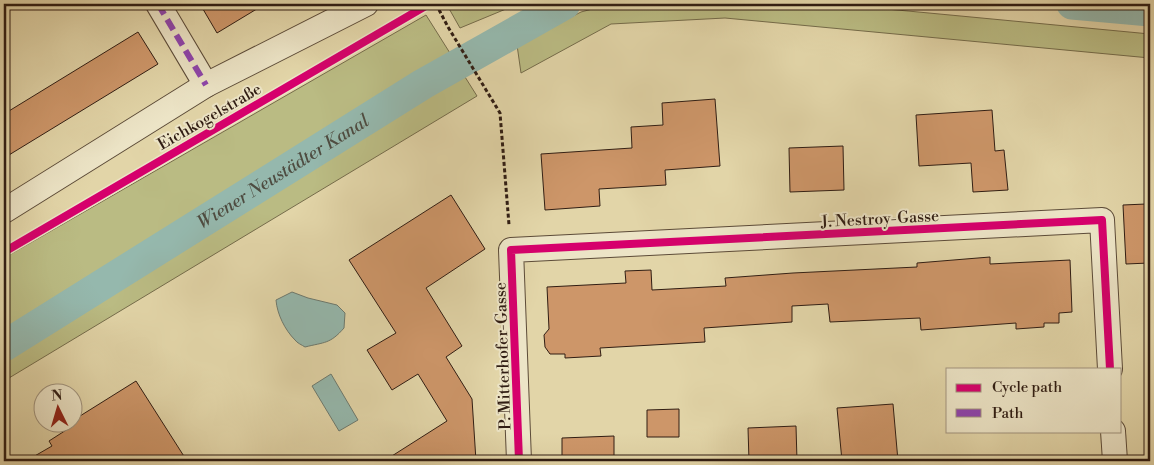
<svg xmlns="http://www.w3.org/2000/svg" width="1154" height="465" viewBox="0 0 1154 465" font-family="'Libre Bodoni',serif">
<style>
.green{fill:#babb83;stroke:#756c4b}
.water{fill:#95b8ad;stroke:#6d7a6f}
.lines{fill:none;stroke-linecap:round;stroke-linejoin:round}
.canal{stroke:#95b8ad;stroke-width:31}
.building{fill:#cd9669;stroke:#301d13}
.street-casing{stroke:#5c4b38;stroke-width:26}
.path{stroke:#301d13;stroke-width:3;stroke-dasharray:4 2.5;stroke-linecap:butt}
.street{stroke:#ece4c6;stroke-width:24}
.quiet{stroke:#8e44ad;stroke-width:6;stroke-dasharray:12 6;stroke-linecap:butt}
.cycleway-casing{stroke:#ece4c6;stroke-width:11}
.cycleway{stroke:#d6006c;stroke-width:8}
.labels{text-anchor:middle;stroke-width:4;stroke-linejoin:round;paint-order:stroke}
.street-label{font-size:16px;fill:#301d13;stroke:#ece4c6}
.water-label{font-size:18px;font-style:italic;fill:#4e4c41;stroke:#ece4c6}
</style>
<rect width="100%" height="100%" fill="#e2d5a8"/>
<filter id="stains"><feTurbulence type="fractalNoise" baseFrequency=".004" numOctaves="4"/><feColorMatrix values="0 0 0 0 .2 0 0 0 0 .09 0 0 0 0 .02 0 0 0 .5 -.17"/></filter>
<radialGradient id="worn" r=".72"><stop offset=".6" stop-color="#630" stop-opacity="0"/><stop offset="1" stop-color="#630" stop-opacity=".3"/></radialGradient>
<g class="green">
<path d="M451 4H518L460 28 447 5Z"/>
<path d="M611 4H834L1150 34V58L725 18 611 24 521 73 517 45 581 12Z"/>
<path d="M426 15 477 96 4 381V258Z"/>
</g>
<g class="water">
<path d="M292 292 308 298 337 305 345 313 344 328C330 344 325 342 305 347 302 345 297 343 295 340 285 330 277 314 276 300Z"/>
<path d="M331 374 358 420 339 431 312 386Z"/>
</g>
<g class="lines">
<g class="canal">
<path d="M1072 4 1150 11"/>
<path id="s1" d="M4 346 423 84 565 4"/>
</g>
</g>
<g class="building">
<path d="M200 4H265L217 33Z"/>
<path d="M138 32 158 64 4 158V114Z"/>
<path d="M715 99 720 166 665 170 666 185 599 189 600 206 545 210 541 154 632 148 631 127 663 125 662 103Z"/>
<path d="M992 110 995 151 1004 150 1008 190 973 192 971 163 919 166 916 115Z"/>
<path d="M843 146 844 190 790 192 789 148Z"/>
<path d="M451 195 485 249 426 288 462 346 446 357 472 399 476 461H384L447 421 418 374 392 390 367 350 396 333 349 260Z"/>
<path d="M1146 204 1149 263 1126 264 1123 205Z"/>
<path d="M990 257V264L1070 260 1072 312 1059 313V323H1044V327L1016 329V323L921 330 920 318 830 322 828 304 792 306V322L704 328 705 342 600 348 601 356 565 358V354H550L545 347 544 335 549 329 547 287 626 283 625 271 651 270 652 290 726 286 725 278 793 273 917 267V263Z"/>
<path d="M136 381 187 461H26L52 446 49 441 74 425 72 422V421Z"/>
<path d="M893 404 898 461H842L837 408Z"/>
<path d="M679 409V437H647V410Z"/>
<path d="M796 426 797 461H749L748 428Z"/>
<path d="M614 436V461H562V438Z"/>
</g>
<g class="lines">
<defs>
<g id="street">
<path d="M158 4 206 85"/>
<path d="M4 211 206 85 366 4"/>
<path d="M1113 431 1115 461"/>
<path d="M519 461 511 250 1102 220 1110 369"/>
</g>
</defs>
<use href="#street" class="street-casing"/>
<path class="path" d="M436 4 448 27 500 113 509 225"/>
<use href="#street" class="street"/>
<path class="quiet" d="M158 4 206 85"/>
<defs>
<g id="cycleway">
<path d="M4 252 429 4"/>
<path d="M519 461 511 250 1102 220 1110 369"/>
</g>
</defs>
<use href="#cycleway" class="cycleway-casing"/>
<use href="#cycleway" class="cycleway"/>
</g>
<g class="labels">
<g class="street-label">
<text transform="translate(209 116) rotate(-30)" y="6">Eichkogelstraße</text>
<text transform="translate(880 218) rotate(-3)" y="6">J. Nestroy-Gasse</text>
<text transform="translate(502 356) rotate(-92)" y="6">P. Mitterhofer-Gasse</text>
</g>
<g class="water-label">
<text dy="6" stroke="none"><textPath href="#s1" startOffset="329">Wiener Neustädter Kanal</textPath></text>
</g>
</g>
<rect width="1154" height="465" fill="none" stroke="#e2d5a8" stroke-width="20"/>
<rect x="5" y="5" width="1144" height="455" fill="none" stroke="#301d13" stroke-width="2.5"/>
<rect x="10" y="10" width="1134" height="445" fill="none" stroke="#301d13"/>
<rect x="946" y="368" width="175" height="65" fill="#ece4c6" stroke="#a1947e"/>
<rect x="956" y="384" width="25" height="8" fill="#d6006c" stroke="#a1947e"/>
<text x="992" y="392" font-size="15" fill="#301d13">Cycle path</text>
<rect x="956" y="409" width="25" height="8" fill="#8e44ad" stroke="#a1947e"/>
<text x="992" y="418" font-size="15" fill="#301d13">Path</text>
<g transform="translate(58 408) rotate(355)"><circle r="24" fill="#ece4c6" stroke="#a1947e"/>
<path d="M0-4L9 19L0 12L-9 19Z" fill="#8f2418"/>
<text y="-8" font-size="14" font-weight="bold" text-anchor="middle" fill="#301d13">N</text>
</g>
<rect width="100%" height="100%" filter="url(#stains)"/>
<rect width="100%" height="100%" fill="url(#worn)"/>
</svg>
